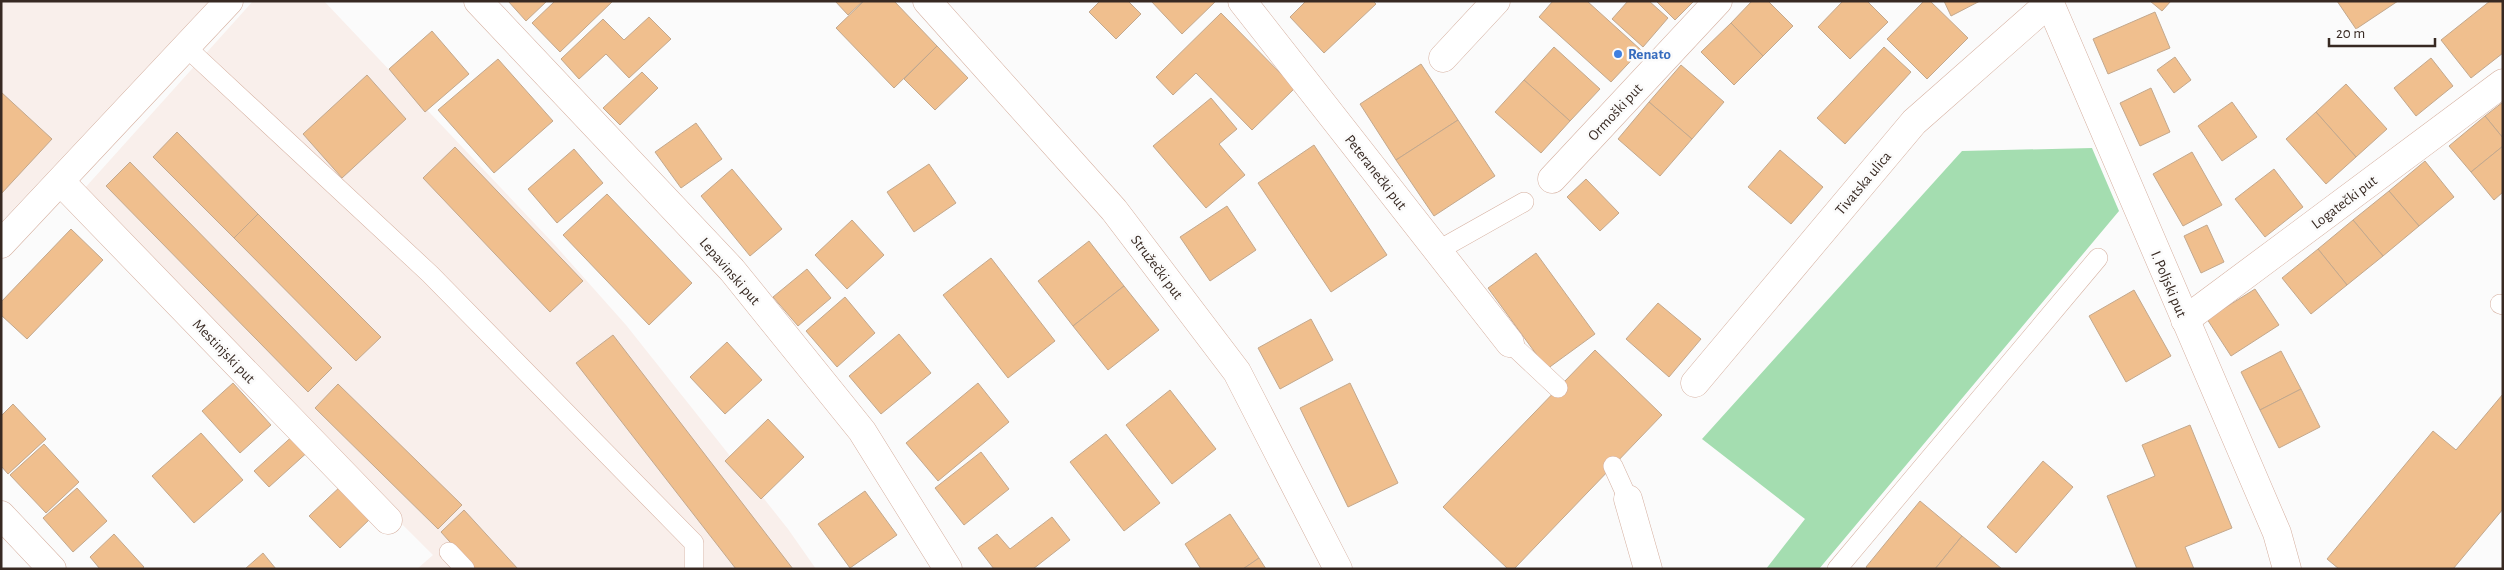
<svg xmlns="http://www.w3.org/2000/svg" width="2504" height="570" viewBox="0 0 2504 570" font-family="'Alegreya Sans',sans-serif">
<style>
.built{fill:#f9efeb}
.forest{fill:#a4ddb0}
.building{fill:#f0bf8e;stroke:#c3a88d}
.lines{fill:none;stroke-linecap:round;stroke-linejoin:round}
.lane-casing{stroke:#d5af9f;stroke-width:20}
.street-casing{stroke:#d5af9f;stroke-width:29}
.lane{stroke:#fff;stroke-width:19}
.street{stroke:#fff;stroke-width:28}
.shop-dot{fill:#3f7fe0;stroke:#fbfbfb;stroke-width:2}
.labels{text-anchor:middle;stroke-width:5;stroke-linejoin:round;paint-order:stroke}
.shop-label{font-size:15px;font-weight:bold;fill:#366cbe;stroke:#fbfbfb;text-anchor:start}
.street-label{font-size:15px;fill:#372922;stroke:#fbfbfb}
</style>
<rect width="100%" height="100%" fill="#fbfbfb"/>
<g class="built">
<path d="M1 1H209L1 222Z"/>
<path d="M253 1H324L554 244 626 325 788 529 816 569H417L433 555 75 199Z"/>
</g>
<path class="forest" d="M2092 148 2119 211 1819 569H1766L1805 519 1702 439 1962 151Z"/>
<g class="building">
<path d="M508 1H547L526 21Z"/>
<path d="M555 1H613L560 52 532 23Z"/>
<path d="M835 1H863L848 15Z"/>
<path d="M864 1H894L937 46 894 88 836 28Z"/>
<path d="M1100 1H1128L1141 14 1116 39 1089 12Z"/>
<path d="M1151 1H1216L1182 34Z"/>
<path d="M1306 1H1373L1376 4 1324 53 1290 17Z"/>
<path d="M1553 1H1587L1641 50 1611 82 1539 17Z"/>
<path d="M1628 1H1649L1668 18 1643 47 1612 19Z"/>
<path d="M1656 1H1694L1675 20Z"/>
<path d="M1752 1H1768L1793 26 1763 56 1731 23Z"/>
<path d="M1843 1H1867L1888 22 1850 59 1818 27Z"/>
<path d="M1924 1H1930L1968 38 1927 79 1887 39Z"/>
<path d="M1944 1H1980L1951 16Z"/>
<path d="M2150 1H2171L2162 11Z"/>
<path d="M2337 1H2398L2356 29Z"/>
<path d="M2490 1H2503V53L2471 78 2441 40Z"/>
<path d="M2155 12 2170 48 2108 74 2093 39Z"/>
<path d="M1221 13 1295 88 1252 130 1196 73 1173 95 1156 77Z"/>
<path d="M649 17 671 39 629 78 606 54 579 79 561 59 603 19 624 40Z"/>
<path d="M1731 23 1763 56 1734 85 1701 52Z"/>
<path d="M432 31 469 74 425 112 389 69Z"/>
<path d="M937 46 968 78 935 110 904 79Z"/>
<path d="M1554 47 1600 89 1570 121 1524 80Z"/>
<path d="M1884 47 1911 72 1845 144 1817 118Z"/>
<path d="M2175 57 2191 80 2174 93 2157 70Z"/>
<path d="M2431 58 2453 86 2416 116 2394 88Z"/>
<path d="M498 59 553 121 494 173 438 110Z"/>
<path d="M1421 64 1458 120 1396 160 1360 104Z"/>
<path d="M1681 65 1724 102 1692 139 1649 102Z"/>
<path d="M642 72 658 88 620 125 603 108Z"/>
<path d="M367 75 406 119 342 178 303 134Z"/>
<path d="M1524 80 1570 121 1541 153 1495 112Z"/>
<path d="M2346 84 2387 129 2356 157 2316 112Z"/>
<path d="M2151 88 2170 132 2140 146 2120 103Z"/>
<path d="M1 92 52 139 1 194Z"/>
<path d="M1211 98 1237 129 1219 144 1245 175 1206 208 1153 146Z"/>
<path d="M1649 102 1692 139 1660 176 1618 139Z"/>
<path d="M2232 102 2257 137 2222 161 2198 126Z"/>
<path d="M2503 102V138L2485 116Z"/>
<path d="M2316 112 2356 157 2326 184 2286 139Z"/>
<path d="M2485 116 2503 138V146L2471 172 2449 146Z"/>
<path d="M1458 120 1495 176 1434 216 1396 160Z"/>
<path d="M696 123 722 159 681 188 655 152Z"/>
<path d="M177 132 258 214 234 238 153 157Z"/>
<path d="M1314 145 1387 255 1331 292 1258 183Z"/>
<path d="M2503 146V192L2494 200 2471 172Z"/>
<path d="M455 147 583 281 550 312 423 178Z"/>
<path d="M574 149 603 183 557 223 528 189Z"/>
<path d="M1780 150 1823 187 1791 224 1748 187Z"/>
<path d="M2192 152 2222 205 2183 226 2153 174Z"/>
<path d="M2425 161 2454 197 2419 226 2389 191Z"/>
<path d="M130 162 332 368 308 392 106 186Z"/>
<path d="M929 164 956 203 914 232 887 192Z"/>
<path d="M732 169 782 229 750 256 701 196Z"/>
<path d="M2274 169 2303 207 2265 237 2235 199Z"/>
<path d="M1586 179 1619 213 1600 231 1567 197Z"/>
<path d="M2389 191 2419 226 2383 256 2353 220Z"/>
<path d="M607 194 692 283 649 325 563 235Z"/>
<path d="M1227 206 1256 250 1210 281 1180 237Z"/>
<path d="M258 214 381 337 356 361 234 238Z"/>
<path d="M852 220 884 255 847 289 815 255Z"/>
<path d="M2353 220 2383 256 2347 285 2318 249Z"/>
<path d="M2207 225 2224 262 2201 273 2184 236Z"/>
<path d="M71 229 103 260 27 339 1 315V302Z"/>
<path d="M1089 241 1124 286 1073 326 1038 281Z"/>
<path d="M2318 249 2347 285 2311 314 2282 278Z"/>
<path d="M1536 253 1595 334 1547 369 1488 288Z"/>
<path d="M991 258 1055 341 1008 378 943 295Z"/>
<path d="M807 269 831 298 798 326 773 297Z"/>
<path d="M1124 286 1159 330 1108 370 1073 326Z"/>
<path d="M2255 289 2279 325 2231 356 2207 319Z"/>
<path d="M2134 290 2171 356 2126 382 2089 316Z"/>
<path d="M845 297 875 333 837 367 806 331Z"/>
<path d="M1658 303 1701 339 1669 377 1626 339Z"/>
<path d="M1311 319 1333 360 1280 389 1258 348Z"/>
<path d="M899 334 931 373 881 414 849 376Z"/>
<path d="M613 335 793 569H736L576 363Z"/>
<path d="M727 342 762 380 725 414 690 377Z"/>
<path d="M1595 350 1662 415 1514 569H1508L1443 507Z"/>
<path d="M2281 351 2301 389 2260 410 2241 372Z"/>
<path d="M233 383 271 425 240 453 202 411Z"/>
<path d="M978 383 1009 422 938 481 906 443Z"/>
<path d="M1350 383 1398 483 1348 507 1300 408Z"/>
<path d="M338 384 462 505 438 529 315 408Z"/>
<path d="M2301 389 2320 427 2279 448 2260 410Z"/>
<path d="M1170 390 1216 449 1172 484 1126 425Z"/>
<path d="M2503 394V509L2453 569H2339L2327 559 2433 431 2456 450Z"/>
<path d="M13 404 46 439 8 474 1 466V416Z"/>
<path d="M768 419 804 457 761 499 725 461Z"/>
<path d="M2190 425 2232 528 2185 547 2194 569H2137L2107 496 2155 476 2142 445Z"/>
<path d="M297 432 311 449 269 487 254 471Z"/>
<path d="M201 433 243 480 194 523 152 476Z"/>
<path d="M1106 434 1160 503 1124 531 1070 462Z"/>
<path d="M44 444 79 482 46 513 10 475Z"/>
<path d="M981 452 1009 489 964 525 935 488Z"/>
<path d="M2043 461 2073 487 2016 553 1987 527Z"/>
<path d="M342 485 372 517 340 548 309 516Z"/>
<path d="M77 488 107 521 73 552 43 518Z"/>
<path d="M865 491 897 535 850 568 818 524Z"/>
<path d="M1920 501 1962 536 1935 569H1868L1866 567Z"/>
<path d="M464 510 518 569H474L441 532Z"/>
<path d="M1230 514 1259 558 1243 569H1201L1185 544Z"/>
<path d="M1052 517 1070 540 1033 569H994L978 548 997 534 1010 549Z"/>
<path d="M114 534 144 567 142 569H100L90 557Z"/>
<path d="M1962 536 2002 569H1935Z"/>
<path d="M263 553 276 569H245Z"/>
<path d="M1259 558 1266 569H1243Z"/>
</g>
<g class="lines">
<defs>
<g id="lane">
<path d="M186 47 430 274 694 543V569"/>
<path d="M1437 251 1524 202"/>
<path d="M2500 304 2503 305"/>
<path d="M1510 343 1558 388"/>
<path d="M1613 466 1628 499"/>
<path d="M449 552 465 569"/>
<path d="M1837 569 2098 258"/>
</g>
<g id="street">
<path d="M478 1 732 270 862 431 948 569"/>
<path d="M927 1 1114 210 1237 372 1338 569"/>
<path d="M1242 1 1510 343"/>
<path d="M2049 1 2277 533 2287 569"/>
<path d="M1443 58 1496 1"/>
<path d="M1552 179 1718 1"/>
<path d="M61 182 388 520"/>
<path d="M1 244 229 1"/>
<path d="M2185 320 2503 83"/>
<path d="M1695 383 1914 122 2049 3"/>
<path d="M1628 499 1648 569"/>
<path d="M1 515 52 569"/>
</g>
</defs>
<use href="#lane" class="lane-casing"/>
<use href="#street" class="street-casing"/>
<use href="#lane" class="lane"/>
<use href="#street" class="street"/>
</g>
<circle class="shop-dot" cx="1618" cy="54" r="5"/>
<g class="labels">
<g class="shop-label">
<text x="1628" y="59">Renato</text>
</g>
<g class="street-label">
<text transform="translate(1615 112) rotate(-47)" y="5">Ormoški put</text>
<text transform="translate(1376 172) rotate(52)" y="5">Peteranečki put</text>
<text transform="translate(1863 183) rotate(-50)" y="5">Tivatska ulica</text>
<text transform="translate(2344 202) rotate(-37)" y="5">Logatečki put</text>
<text transform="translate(1157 267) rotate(53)" y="5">Stružečki put</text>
<text transform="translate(730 271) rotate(49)" y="5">Lepavinski put</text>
<text transform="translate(2169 284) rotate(67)" y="5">I. Poljski put</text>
<text transform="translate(224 351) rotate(46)" y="5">Mestinjski put</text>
</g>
</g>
<rect width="2504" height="570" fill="none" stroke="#372922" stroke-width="5"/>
<path d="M2329 38v8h106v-8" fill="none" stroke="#372922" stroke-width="2.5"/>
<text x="2336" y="38" font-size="15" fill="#372922" stroke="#fbfbfb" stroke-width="4" paint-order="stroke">20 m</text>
</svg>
